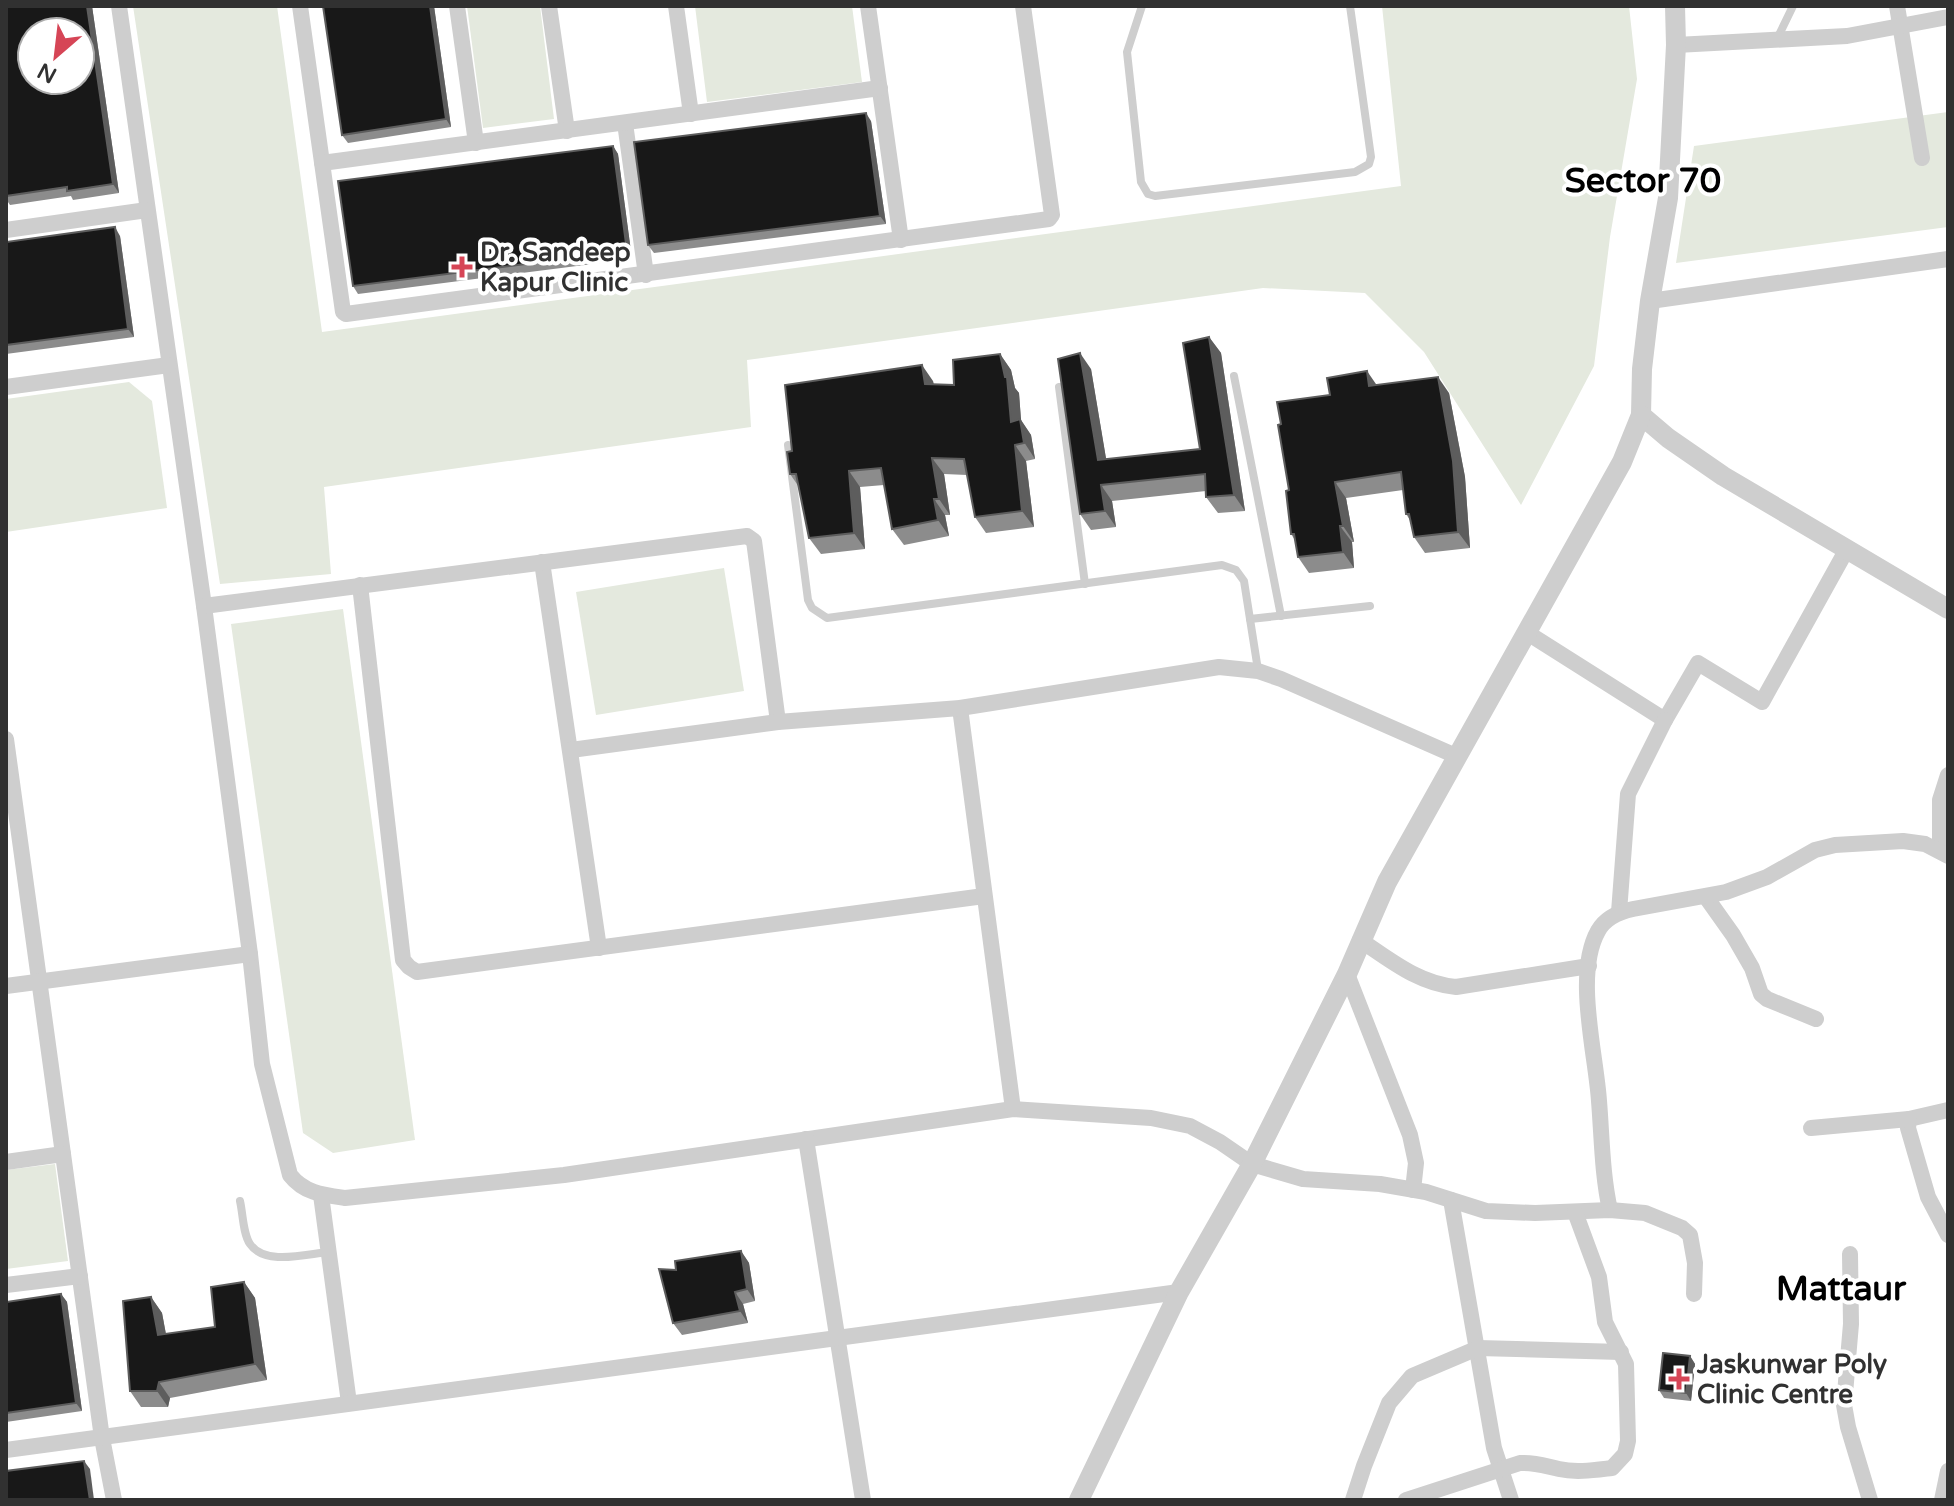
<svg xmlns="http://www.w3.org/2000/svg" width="1954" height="1506" viewBox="0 0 1954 1506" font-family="'Varela Round',sans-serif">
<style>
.green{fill:#e4e9de}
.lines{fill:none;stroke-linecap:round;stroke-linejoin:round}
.service{stroke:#cecece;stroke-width:8}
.minor{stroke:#cecece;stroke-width:16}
.tertiary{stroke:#cecece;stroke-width:20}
.wall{fill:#8c8c8c}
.shaded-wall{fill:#5d5d5d}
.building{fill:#181818;stroke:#5d5d5d;stroke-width:2;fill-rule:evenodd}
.poi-dot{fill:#d64556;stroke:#fff;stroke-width:3}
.labels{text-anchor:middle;stroke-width:8;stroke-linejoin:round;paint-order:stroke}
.poi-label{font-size:26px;font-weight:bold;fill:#313131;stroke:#fff;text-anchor:start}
.district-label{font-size:34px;font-weight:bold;fill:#000;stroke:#fff}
</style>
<rect width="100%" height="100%" fill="#fff"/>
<g class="green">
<path d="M133 6H277L322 332 1401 186 1382 6H1629L1637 79 1610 237 1594 366 1521 505 1424 352 1365 293 1263 288 747 360 751 427 324 487 331 574 220 584Z"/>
<path d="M467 6H540L554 119 483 128Z"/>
<path d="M695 6H852L862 82 707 102Z"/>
<path d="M1948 112V227L1676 263 1694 146Z"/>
<path d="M129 382 152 401 167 508 6 532V399Z"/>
<path d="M724 568 744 691 596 715 576 592Z"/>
<path d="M343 609 415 1140 333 1153 303 1133 231 624Z"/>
<path d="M55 1164 68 1261 6 1269V1170Z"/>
</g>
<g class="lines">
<g class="service">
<path d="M1142 6 1127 52 1141 182 1148 194 1155 196 1355 172 1369 164 1371 157 1350 6"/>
<path d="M1777 39 1793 6"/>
<path d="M1234 376 1281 616"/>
<path d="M1059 387 1085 584"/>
<path d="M788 445 808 600 812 608 827 618 1222 565 1236 570 1244 581 1258 670"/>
<path d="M1250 619 1370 606"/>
<path d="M240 1201C243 1214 243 1234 250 1244 265 1266 306 1254 328 1252"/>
</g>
<g class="minor">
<path d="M119 6 204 606 250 954 262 1064 290 1175C304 1193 323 1195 345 1198L564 1175 1013 1109 1151 1118 1190 1126 1220 1142 1252 1164 1303 1179 1380 1184 1426 1192 1486 1211 1535 1213 1610 1210 1645 1213 1682 1228 1690 1235 1695 1263 1694 1294"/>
<path d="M300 6 343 312 346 314 1049 219 1052 215 1023 6"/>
<path d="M457 6 476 143"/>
<path d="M549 6 567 131"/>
<path d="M676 6 691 114"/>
<path d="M868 6 901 240"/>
<path d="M1897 6 1922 158"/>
<path d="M1676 45 1847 36 1948 17"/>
<path d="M625 123 646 275"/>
<path d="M322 163 880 88"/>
<path d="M6 230 147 210"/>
<path d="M1650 301 1948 259"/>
<path d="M6 387 169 365"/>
<path d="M542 562 599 948"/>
<path d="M360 585 403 960 409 967 417 972 984 896"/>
<path d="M204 606 747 536 754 541 778 722"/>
<path d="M1526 632 1665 720 1698 663 1762 702 1847 549"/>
<path d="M960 708 1013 1109"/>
<path d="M6 739 102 1438 114 1500"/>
<path d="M571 750 778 722 960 708 1219 667 1258 671 1281 679 1456 756"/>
<path d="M1940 851V800L1948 775"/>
<path d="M1706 897 1733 935 1752 968 1761 994 1767 999 1816 1019"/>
<path d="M1619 912 1628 794 1665 720"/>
<path d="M1360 940C1390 960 1419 984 1456 987L1589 966"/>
<path d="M1347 974 1410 1135 1416 1163 1413 1190"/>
<path d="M6 986 250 954"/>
<path d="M1948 1110 1909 1119 1908 1128 1928 1197 1948 1235"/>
<path d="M1811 1128 1909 1119"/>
<path d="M806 1139 863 1500"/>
<path d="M6 1162 63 1154"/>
<path d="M321 1195 349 1403"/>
<path d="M1451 1200 1494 1448 1511 1500"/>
<path d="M1610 1210C1602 1174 1602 1138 1599 1101 1596 1054 1574 974 1598 931 1605 918 1619 912 1633 909L1726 892 1767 877 1815 850 1835 845 1903 841 1925 844 1948 856"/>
<path d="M1850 1254 1851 1324 1844 1405 1848 1427 1870 1500"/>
<path d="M6 1285 80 1276"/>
<path d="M6 1450 1179 1292"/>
<path d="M1353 1500 1364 1466 1389 1403 1412 1376 1478 1348 1621 1352"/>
<path d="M1406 1500 1520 1463C1535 1462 1545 1466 1559 1469 1576 1473 1595 1470 1612 1468L1625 1454 1628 1441 1626 1364 1605 1322 1599 1277 1575 1212"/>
<path d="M1942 1500 1948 1471"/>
</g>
<g class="tertiary">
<path d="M1675 6 1676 45 1668 198 1650 301 1642 369 1641 415 1668 438 1723 476 1948 609"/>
<path d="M1079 1500 1179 1292 1252 1164 1347 974 1387 882 1622 462 1641 415"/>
</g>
</g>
<g class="wall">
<path d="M6 6H92L119 193 73 200 71 196 10 205 6 199Z"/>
<path d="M323 6H434L451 127 348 143 342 135Z"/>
<path d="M871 121 886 224 654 253 648 245Z"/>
<path d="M613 146 618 154 632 259 358 294 353 286Z"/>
<path d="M120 236 134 337 6 354V242Z"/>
<path d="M1209 337 1221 353 1245 511 1218 513 1206 497V491L1112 501 1116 527 1091 530 1080 514 1091 369 1106 459 1200 449Z"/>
<path d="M1000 354 1011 370 1015 388 1019 393 1021 420 1031 435 1035 459 1026 461 1034 527 986 533 975 517 967 475 944 474 950 515H945L949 536 904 545 892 529 884 485 860 487 865 549 821 554 809 538 799 487 790 474 792 451 933 381 934 385H954Z"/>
<path d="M1376 385 1449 393 1465 477 1470 548 1425 553 1414 537 1410 520 1406 514 1403 490 1346 498 1354 542H1352L1354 568 1309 573 1298 557 1295 540 1291 534 1289 490 1281 424Z"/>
<path d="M741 1251 749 1263 755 1301 743 1304 748 1323 682 1335 673 1323 676 1270Z"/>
<path d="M244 1282 255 1298 267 1380 170 1398 168 1407H141L130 1391 151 1297 162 1313 166 1334 215 1327Z"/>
<path d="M61 1294 67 1302 82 1411 6 1422V1302Z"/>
<path d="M1690 1356 1695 1364 1691 1401 1664 1398 1659 1390Z"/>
</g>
<g class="shaded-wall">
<path d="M87 6H92L119 193 113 184Z"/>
<path d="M430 6H434L451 127 446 119Z"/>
<path d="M866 113 871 121 886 224 880 216Z"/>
<path d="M613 146 618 154 632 259 627 251Z"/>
<path d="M115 227 120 236 134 337 128 329Z"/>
<path d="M1209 337 1221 353 1245 511 1234 495Z"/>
<path d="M1080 353 1091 369 1109 476 1098 460Z"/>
<path d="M1000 354 1011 370 1015 388 1019 393 1021 420 1031 435 1035 459 1011 422 1005 377Z"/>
<path d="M922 365 933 381 936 400 925 384Z"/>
<path d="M1367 371 1378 387 1369 386Z"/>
<path d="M1438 377 1449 393 1465 477 1470 548 1458 532Z"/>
<path d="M1015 445 1026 461 1034 527 1022 511Z"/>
<path d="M932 458 944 474 950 515 939 499Z"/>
<path d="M849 471 860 487 865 549 854 533Z"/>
<path d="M1335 482 1346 498 1354 542 1343 526Z"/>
<path d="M1101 485 1112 501 1116 527 1105 511Z"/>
<path d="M934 499 945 515 949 536 938 520Z"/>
<path d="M1340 526 1352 542 1354 568 1343 552Z"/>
<path d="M741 1251 749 1263 755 1301 747 1289Z"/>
<path d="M244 1282 255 1298 267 1380 255 1364Z"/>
<path d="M735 1292 743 1304 748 1323 740 1311Z"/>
<path d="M61 1294 67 1302 82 1411 76 1403Z"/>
<path d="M151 1297 162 1313 169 1351 158 1335Z"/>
<path d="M1690 1356 1695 1364 1691 1401 1686 1393Z"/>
<path d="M159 1382 170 1398 168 1407 157 1391Z"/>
<path d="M84 1461 90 1469 94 1500H90Z"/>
</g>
<g class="building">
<path d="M6 6H87L113 184 67 191V187L6 196ZM32 32H80V80H32Z"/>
<path d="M323 6H430L446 119 342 135Z"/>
<path d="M866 113 880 216 648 245 634 142Z"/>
<path d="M613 146 627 251 353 286 338 181Z"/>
<path d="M115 227 128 329 6 345V242Z"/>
<path d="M1209 337 1234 495 1206 497 1205 474 1101 485 1105 511 1080 514 1058 359 1080 353 1098 460 1200 449 1183 343Z"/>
<path d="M1000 354 1005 377H1007L1011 422 1020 419 1024 443 1015 445 1022 511 975 517 964 459 932 458 939 499H934L938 520 892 529 881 468 849 471 854 533 809 538 796 474H790L787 452 792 451 785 385 922 365 925 384 954 385 953 360Z"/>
<path d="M1367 371 1369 386 1438 377 1453 461 1458 532 1414 537 1409 514H1406L1401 472 1335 482 1343 526H1340L1343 552 1298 557 1294 534H1291L1286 491 1289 490 1278 425 1281 424 1277 402 1330 395 1327 378Z"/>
<path d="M741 1251 747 1289 735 1292 740 1311 673 1323 659 1269 676 1270 675 1261Z"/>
<path d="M244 1282 255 1364 159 1382 157 1391H130L123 1301 151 1297 158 1335 215 1327 211 1287Z"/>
<path d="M61 1294 76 1403 6 1413V1302Z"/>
<path d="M1663 1353 1690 1356 1686 1393 1659 1390Z"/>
<path d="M84 1461 90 1500H6V1471Z"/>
</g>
<g class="poi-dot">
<path d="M458 255h8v8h8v8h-8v8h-8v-8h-8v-8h8z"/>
<path d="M1675 1367h8v8h8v8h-8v8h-8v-8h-8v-8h8z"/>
</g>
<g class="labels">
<g class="poi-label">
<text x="480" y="261">Dr. Sandeep<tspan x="480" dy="30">Kapur Clinic</tspan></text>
<text x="1697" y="1373">Jaskunwar Poly<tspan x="1697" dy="30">Clinic Centre</tspan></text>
</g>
<g class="district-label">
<text x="1643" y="192">Sector 70</text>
<text x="1841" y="1300">Mattaur</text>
</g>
</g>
<rect width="1954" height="1506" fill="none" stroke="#313131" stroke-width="16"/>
<g transform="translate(56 56) rotate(208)"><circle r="38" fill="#ffffff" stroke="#adadad" stroke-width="2"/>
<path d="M0-6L14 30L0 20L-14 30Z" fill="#d64556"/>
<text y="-12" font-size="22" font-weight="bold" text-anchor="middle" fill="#313131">N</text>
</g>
</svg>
